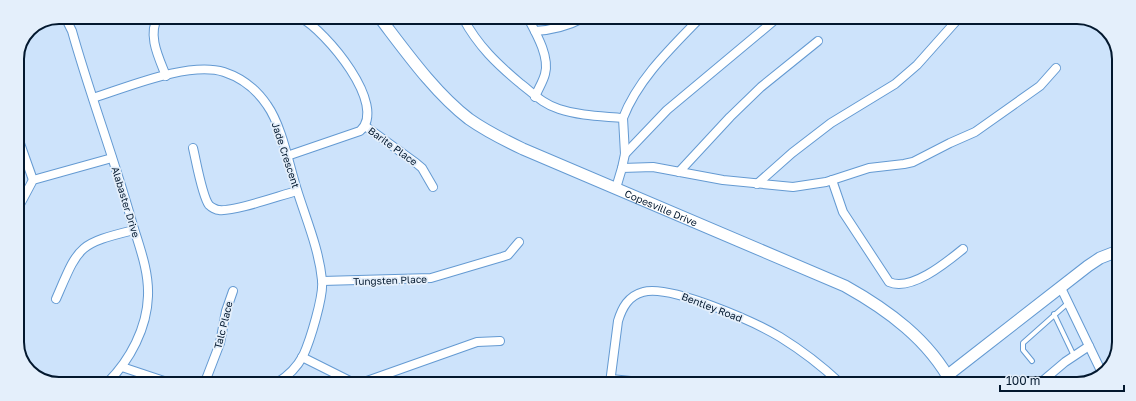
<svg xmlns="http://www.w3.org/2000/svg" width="1136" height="401" viewBox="0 0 1136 401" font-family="'Golos Text',sans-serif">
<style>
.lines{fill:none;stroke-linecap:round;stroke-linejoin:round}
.lane-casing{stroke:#649ad2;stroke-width:6}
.street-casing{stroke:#649ad2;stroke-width:10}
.secondary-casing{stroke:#649ad2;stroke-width:13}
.lane{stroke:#fff;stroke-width:4}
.street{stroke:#fff;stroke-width:8}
.secondary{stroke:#fff;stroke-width:11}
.labels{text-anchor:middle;stroke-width:3.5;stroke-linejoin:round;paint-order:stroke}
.street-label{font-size:10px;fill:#03182e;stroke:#e4effb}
.rim{fill:none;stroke:#03182e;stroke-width:2}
</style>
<rect width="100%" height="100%" fill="#cde3fb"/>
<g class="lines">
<defs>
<g id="lane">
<path d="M1054 314 1074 356"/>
<path d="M1032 361 1023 350V343L1068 303"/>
</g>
<g id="street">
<path d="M65 17 72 31C90 95 114 158 132 222 139 246 149 270 148 296 147 328 130 360 108 382"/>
<path d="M158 17C147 35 159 58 166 76"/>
<path d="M463 18C478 46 497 64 521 84 534 94 543 104 559 109 580 116 601 116 623 118L625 154 622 168"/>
<path d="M528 18C536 33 550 57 545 74 543 82 538 89 535 97"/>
<path d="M535 31C552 30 568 26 583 18"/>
<path d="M93 98C128 87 189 61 224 72 242 78 257 90 267 105 282 126 289 165 297 190 306 219 319 249 322 280 324 296 310 341 303 356 297 367 288 376 278 382"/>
<path d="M623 118C638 79 671 48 700 18"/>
<path d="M365 126 416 163 422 168 433 187"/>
<path d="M17 135 33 180"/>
<path d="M193 148C196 160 202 196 209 205 211 207 216 210 219 210 234 212 281 195 297 191"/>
<path d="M625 154 667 110 776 19"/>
<path d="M287 156 360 131C389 106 325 30 301 18"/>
<path d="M679 172 730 117 761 87 818 41"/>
<path d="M832 180 843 212 889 282C911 292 947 262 963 249"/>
<path d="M757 184 792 153 831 123 895 84 917 65 958 19"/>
<path d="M616 188 622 168 653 167 723 180 793 187 826 182 869 168 904 164 913 162 950 143 975 132 1040 86 1056 68"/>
<path d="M17 210 33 180 112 158"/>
<path d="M322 281 431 278 502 257 508 255 519 242"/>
<path d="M1061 288 1103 375"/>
<path d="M56 299C79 246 77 244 134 230"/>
<path d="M302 357 352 382"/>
<path d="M122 367 167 382"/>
<path d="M611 379 650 383"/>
<path d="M205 382 220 343 226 311 233 291"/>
<path d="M364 382 477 342 500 341"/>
<path d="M610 383 618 321C622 308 628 296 643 292 670 284 755 322 780 337 801 350 823 367 840 383"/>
<path d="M1039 384 1065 362 1089 346"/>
</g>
<g id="secondary">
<path id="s1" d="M380 18C406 52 435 93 469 119 486 131 504 140 523 149L845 286C888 310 929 340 952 384"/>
<path d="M948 375 1088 266 1100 258 1118 251"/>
</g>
</defs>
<use href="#lane" class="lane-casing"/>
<use href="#street" class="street-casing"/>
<use href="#secondary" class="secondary-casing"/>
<use href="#lane" class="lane"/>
<use href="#street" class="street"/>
<use href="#secondary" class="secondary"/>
</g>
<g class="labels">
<g class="street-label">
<text transform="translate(393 146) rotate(36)" y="4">Barite Place</text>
<text transform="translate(286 155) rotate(72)" y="4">Jade Crescent</text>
<text transform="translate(126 202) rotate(73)" y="4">Alabaster Drive</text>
<text dy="4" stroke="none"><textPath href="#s1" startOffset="347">Copesville Drive</textPath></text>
<text transform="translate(390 280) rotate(-2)" y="4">Tungsten Place</text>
<text transform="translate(712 307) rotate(21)" y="4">Bentley Road</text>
<text transform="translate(223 325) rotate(-76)" y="4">Talc Place</text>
</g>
</g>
<path d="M0 0H1136V401H0ZM59 24H1077A35 35 0 0 1 1112 59V342A35 35 0 0 1 1077 377H59A35 35 0 0 1 24 342V59A35 35 0 0 1 59 24Z" fill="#e4effb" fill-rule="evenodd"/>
<path class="rim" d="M59 24H1077A35 35 0 0 1 1112 59V342A35 35 0 0 1 1077 377H59A35 35 0 0 1 24 342V59A35 35 0 0 1 59 24Z"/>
<path d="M1000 385v6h124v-6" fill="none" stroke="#03182e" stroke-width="2"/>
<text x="1006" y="385" font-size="12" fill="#03182e" stroke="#e4effb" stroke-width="3" paint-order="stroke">100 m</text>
</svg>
